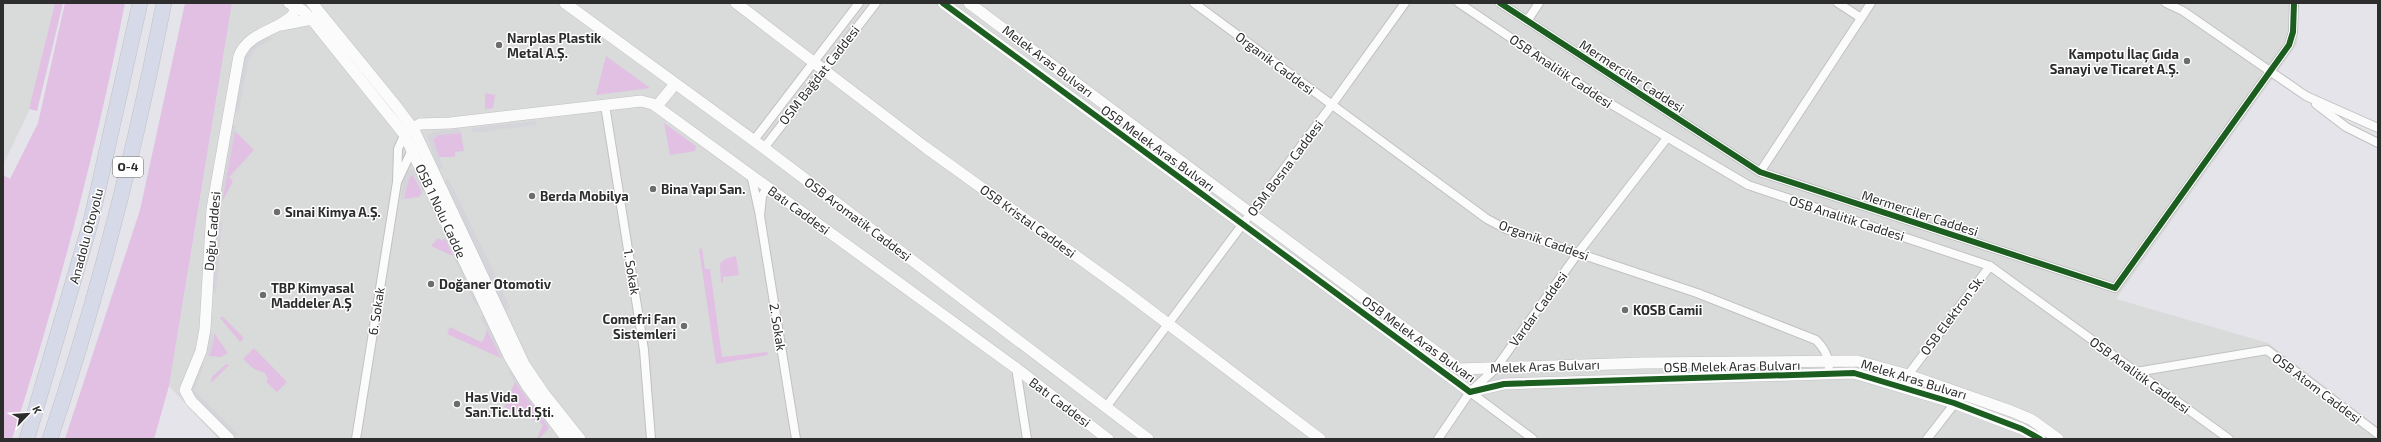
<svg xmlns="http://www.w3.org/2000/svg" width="2381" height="442" viewBox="0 0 2381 442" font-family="'Exo 2',sans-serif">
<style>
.industrial{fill:#d8dbd9}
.green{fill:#e1c0e3}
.plaza{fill:#d4d4da}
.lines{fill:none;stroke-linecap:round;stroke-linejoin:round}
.street-casing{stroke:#c1c1c2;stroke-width:10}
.secondary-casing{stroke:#c1c1c2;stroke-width:12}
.highway-casing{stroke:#c0c0c2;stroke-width:16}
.street{stroke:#fbfbfc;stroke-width:8}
.secondary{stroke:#fbfbfc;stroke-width:11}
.highway{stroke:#d6dae8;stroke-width:15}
.cycleway-casing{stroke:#fff;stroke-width:8}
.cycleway{stroke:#1b5e20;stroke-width:6}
.poi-dot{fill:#6d6d6f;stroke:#fff;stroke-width:1.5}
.labels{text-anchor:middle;stroke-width:3;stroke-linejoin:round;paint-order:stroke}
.shield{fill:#fff;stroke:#6c6c6c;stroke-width:1}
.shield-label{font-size:12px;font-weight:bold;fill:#2d2d2d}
.poi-label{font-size:13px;font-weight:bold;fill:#2d2d2d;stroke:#fff;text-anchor:start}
.street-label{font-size:13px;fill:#2d2d2d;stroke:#fff}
</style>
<rect width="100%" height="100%" fill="#e4e4ea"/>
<g class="industrial">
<path d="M3 3H55L29 111 3 165Z"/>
<path d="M232 3H2298L2297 44 2116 299 2268 343 2378 427V439H218L169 386Z"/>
</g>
<g class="green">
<path d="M55 3H63L37 111 29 109Z"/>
<path d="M65 3H125C96 151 58 295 12 439H3V175L10 179 38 123Z"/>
<path d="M185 3H232L169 386 154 439H65L140 210Z"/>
<path d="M606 56 650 88 596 95Z"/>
<path d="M485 93 495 95 493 108 485 109Z"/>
<path d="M664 123 696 146 695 151 670 155Z"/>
<path d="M235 131 254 150 229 177 233 181 222 202Z"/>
<path d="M461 133 464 151 455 152V157H438L433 139 439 135Z"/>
<path d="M413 175 422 193 419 197 404 199 408 178Z"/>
<path d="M438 238 442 241 445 238 453 256 431 246Z"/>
<path d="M702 248 705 269H710L722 357 767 352 768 355 716 364 699 249Z"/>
<path d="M736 256 739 275 723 277V282H721L720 264 725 259Z"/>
<path d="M222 316 244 338 240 342 220 318Z"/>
<path d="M450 327 481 342 484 339 487 330 501 358 447 334Z"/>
<path d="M214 333 228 353 221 357 209 356 213 344Z"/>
<path d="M254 348 287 382 277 392 266 382 268 379 265 373 254 369 243 359Z"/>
<path d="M226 364 229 365 211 383 212 377Z"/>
<path d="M515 382 549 428 539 439H537L543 424 504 407Z"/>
</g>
<g class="plaza">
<path d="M266 37 274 38 256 48 249 59 238 113 235 110 244 58 253 45Z"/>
<path d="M535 121 536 125 473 133 472 128Z"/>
<path d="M236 125 222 202 219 197 231 126Z"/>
<path d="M460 129 461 133 439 135 433 139 443 167 439 169 427 136 434 132Z"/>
<path d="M411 169 416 170 425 189 422 193 415 176 410 175 404 199 401 200 404 174Z"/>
<path d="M448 178 485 254 510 308 505 310 444 182Z"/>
<path d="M216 219 222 222 216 294 212 291Z"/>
<path d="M447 235 479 304 476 306 445 238Z"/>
<path d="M484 315 505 356 501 358 480 317Z"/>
<path d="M212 330 213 344 209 356 205 353 210 332Z"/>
<path d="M201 365H204L194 390 238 434 235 436 194 397 190 388Z"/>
<path d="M512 371 552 426 549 428 515 382 509 373Z"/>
</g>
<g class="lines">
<defs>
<g id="street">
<path d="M1194 3 1487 219 1506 229 1697 293 1816 340C1827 351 1829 359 1829 374"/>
<path d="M1459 3 1599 97 1748 185 1990 266 2229 439"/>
<path d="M1500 3 1760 172 2115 288 2289 45 2293 32 2294 3"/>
<path d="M1838 3 1861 18"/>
<path d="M2166 3 2183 11 2306 96 2378 128"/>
<path d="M1527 21 1539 3"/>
<path d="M2316 104 2346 127 2378 143"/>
<path d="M605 105 644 350 651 439"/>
<path d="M406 131 398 149 397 182 413 148"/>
<path d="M754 140 859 3"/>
<path d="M764 148 876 3"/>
<path d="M1760 172 1871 3"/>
<path d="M751 174 760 216 762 196 768 186"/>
<path d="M760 216 796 439"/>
<path d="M1016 368 1027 439"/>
<path d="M2136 372 2267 350 2378 434"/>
<path d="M1903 386 1908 375 1990 266"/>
<path d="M1470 392 1533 439"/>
<path d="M1106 407 1331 106 1405 3"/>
<path d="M356 439 397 182"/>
<path d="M1438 439 1470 392 1496 368 1578 253 1667 138"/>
<path d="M1927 439 1962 394"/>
</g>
<g id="secondary">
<path d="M289 3 302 10 314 22 404 134 510 358 527 386 567 439"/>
<path d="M312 3 396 106 414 130 524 364 545 395 580 439"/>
<path d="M565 3 764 148 1148 439"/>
<path d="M736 3 925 147 1126 292 1320 439"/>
<path d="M943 3 1470 392 1504 384 1854 373 1954 403 2022 429 2040 439"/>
<path d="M969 3 1459 369 1643 363 1857 361 1908 375 2011 411 2032 420 2058 439"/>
<path d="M281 25 312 19 316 16"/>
<path d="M657 106 675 84"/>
<path d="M407 131 420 124 450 123 641 101 653 104 1016 368 1108 439"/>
<path d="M229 439 191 401 185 390 201 351 205 329 212 209 239 56C249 32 275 32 292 16L295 11 293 5"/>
</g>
<g id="highway">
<path d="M27 439 91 221 140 3"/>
<path d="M50 439C98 297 135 150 164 3"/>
</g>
</defs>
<use href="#street" class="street-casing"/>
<use href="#secondary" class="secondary-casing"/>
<use href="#highway" class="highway-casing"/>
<use href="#street" class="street"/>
<use href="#secondary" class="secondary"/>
<use href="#highway" class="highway"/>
<defs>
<g id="cycleway">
<path d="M943 3 1470 392 1504 384 1854 373 1954 403 2022 429 2040 439"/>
<path d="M1500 3 1760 172 2115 288 2289 45 2293 32 2294 3"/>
</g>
</defs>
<use href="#cycleway" class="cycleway-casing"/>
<use href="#cycleway" class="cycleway"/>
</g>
<g class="poi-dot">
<circle cx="499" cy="45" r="4"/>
<circle cx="2187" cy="61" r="4"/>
<circle cx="653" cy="189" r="4"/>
<circle cx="532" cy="196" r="4"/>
<circle cx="277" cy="212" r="4"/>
<circle cx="431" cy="284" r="4"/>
<circle cx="263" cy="295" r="4"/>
<circle cx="1625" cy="310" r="4"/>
<circle cx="684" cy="326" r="4"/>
<circle cx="457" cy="404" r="4"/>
</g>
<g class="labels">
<rect class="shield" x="113" y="157" width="30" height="20" rx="3"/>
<g class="shield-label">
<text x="128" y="171">O-4</text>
</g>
<g class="poi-label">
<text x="507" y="43">Narplas Plastik<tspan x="507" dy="15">Metal A.Ş.</tspan></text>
<text x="2179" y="59" text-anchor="end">Kampotu İlaç Gıda<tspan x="2179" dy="15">Sanayi ve Ticaret A.Ş.</tspan></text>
<text x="661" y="194">Bina Yapı San.</text>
<text x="540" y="201">Berda Mobilya</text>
<text x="285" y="217">Sınai Kimya A.Ş.</text>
<text x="439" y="289">Doğaner Otomotiv</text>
<text x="271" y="293">TBP Kimyasal<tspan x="271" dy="15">Maddeler A.Ş</tspan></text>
<text x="1633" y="315">KOSB Camii</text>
<text x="676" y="324" text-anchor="end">Comefri Fan<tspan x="676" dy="15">Sistemleri</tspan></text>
<text x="465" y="402">Has Vida<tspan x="465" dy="15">San.Tic.Ltd.Şti.</tspan></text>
</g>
<g class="street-label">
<text transform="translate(1048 61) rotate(37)" y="5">Melek Aras Bulvarı</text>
<text transform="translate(1275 63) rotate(37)" y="5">Organik Caddesi</text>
<text transform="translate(1561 71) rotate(34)" y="5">OSB Analitik Caddesi</text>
<text transform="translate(819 75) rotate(-52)" y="5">OSM Bağdat Caddesi</text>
<text transform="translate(1632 76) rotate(33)" y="5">Mermerciler Caddesi</text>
<text transform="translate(1158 148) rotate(36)" y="5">OSB Melek Aras Bulvarı</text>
<text transform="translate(1285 168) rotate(-53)" y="5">OSM Bosna Caddesi</text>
<text transform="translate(799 210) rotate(36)" y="5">Batı Caddesi</text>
<text transform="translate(441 211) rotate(65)" y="5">OSB 1 Nolu Cadde</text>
<text transform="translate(1920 213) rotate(18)" y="5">Mermerciler Caddesi</text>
<text transform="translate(1847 218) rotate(18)" y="5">OSB Analitik Caddesi</text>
<text transform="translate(858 219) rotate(37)" y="5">OSB Aromatik Caddesi</text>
<text transform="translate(1028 221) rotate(36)" y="5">OSB Kristal Caddesi</text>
<text transform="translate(212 231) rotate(-85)" y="5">Doğu Caddesi</text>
<text transform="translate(86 236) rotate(-75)" y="5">Anadolu Otoyolu</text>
<text transform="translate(1544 240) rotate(20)" y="5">Organik Caddesi</text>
<text transform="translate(632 272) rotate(81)" y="5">1. Sokak</text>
<text transform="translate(1538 309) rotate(-54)" y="5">Vardar Caddesi</text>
<text transform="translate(376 311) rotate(-81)" y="5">6. Sokak</text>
<text transform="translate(1952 315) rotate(-53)" y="5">OSB Elektron Sk.</text>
<text transform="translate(778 327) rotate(81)" y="5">2. Sokak</text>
<text transform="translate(1419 339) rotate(36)" y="5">OSB Melek Aras Bulvarı</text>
<text transform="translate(1545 366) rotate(-2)" y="5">Melek Aras Bulvarı</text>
<text transform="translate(1732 366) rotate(-1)" y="5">OSB Melek Aras Bulvarı</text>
<text transform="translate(2140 375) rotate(36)" y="5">OSB Analitik Caddesi</text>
<text transform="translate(1914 379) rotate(17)" y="5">Melek Aras Bulvarı</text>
<text transform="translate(2317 388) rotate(37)" y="5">OSB Atom Caddesi</text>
<text transform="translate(1060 402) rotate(37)" y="5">Batı Caddesi</text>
</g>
</g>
<rect width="2381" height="442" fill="none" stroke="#2d2d2d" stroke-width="8"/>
<g transform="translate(28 414) rotate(65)" stroke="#ffffff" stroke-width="3" paint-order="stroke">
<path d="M0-3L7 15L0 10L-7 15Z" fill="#2d2d2d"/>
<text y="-6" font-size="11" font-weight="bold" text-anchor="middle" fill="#2d2d2d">K</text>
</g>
</svg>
